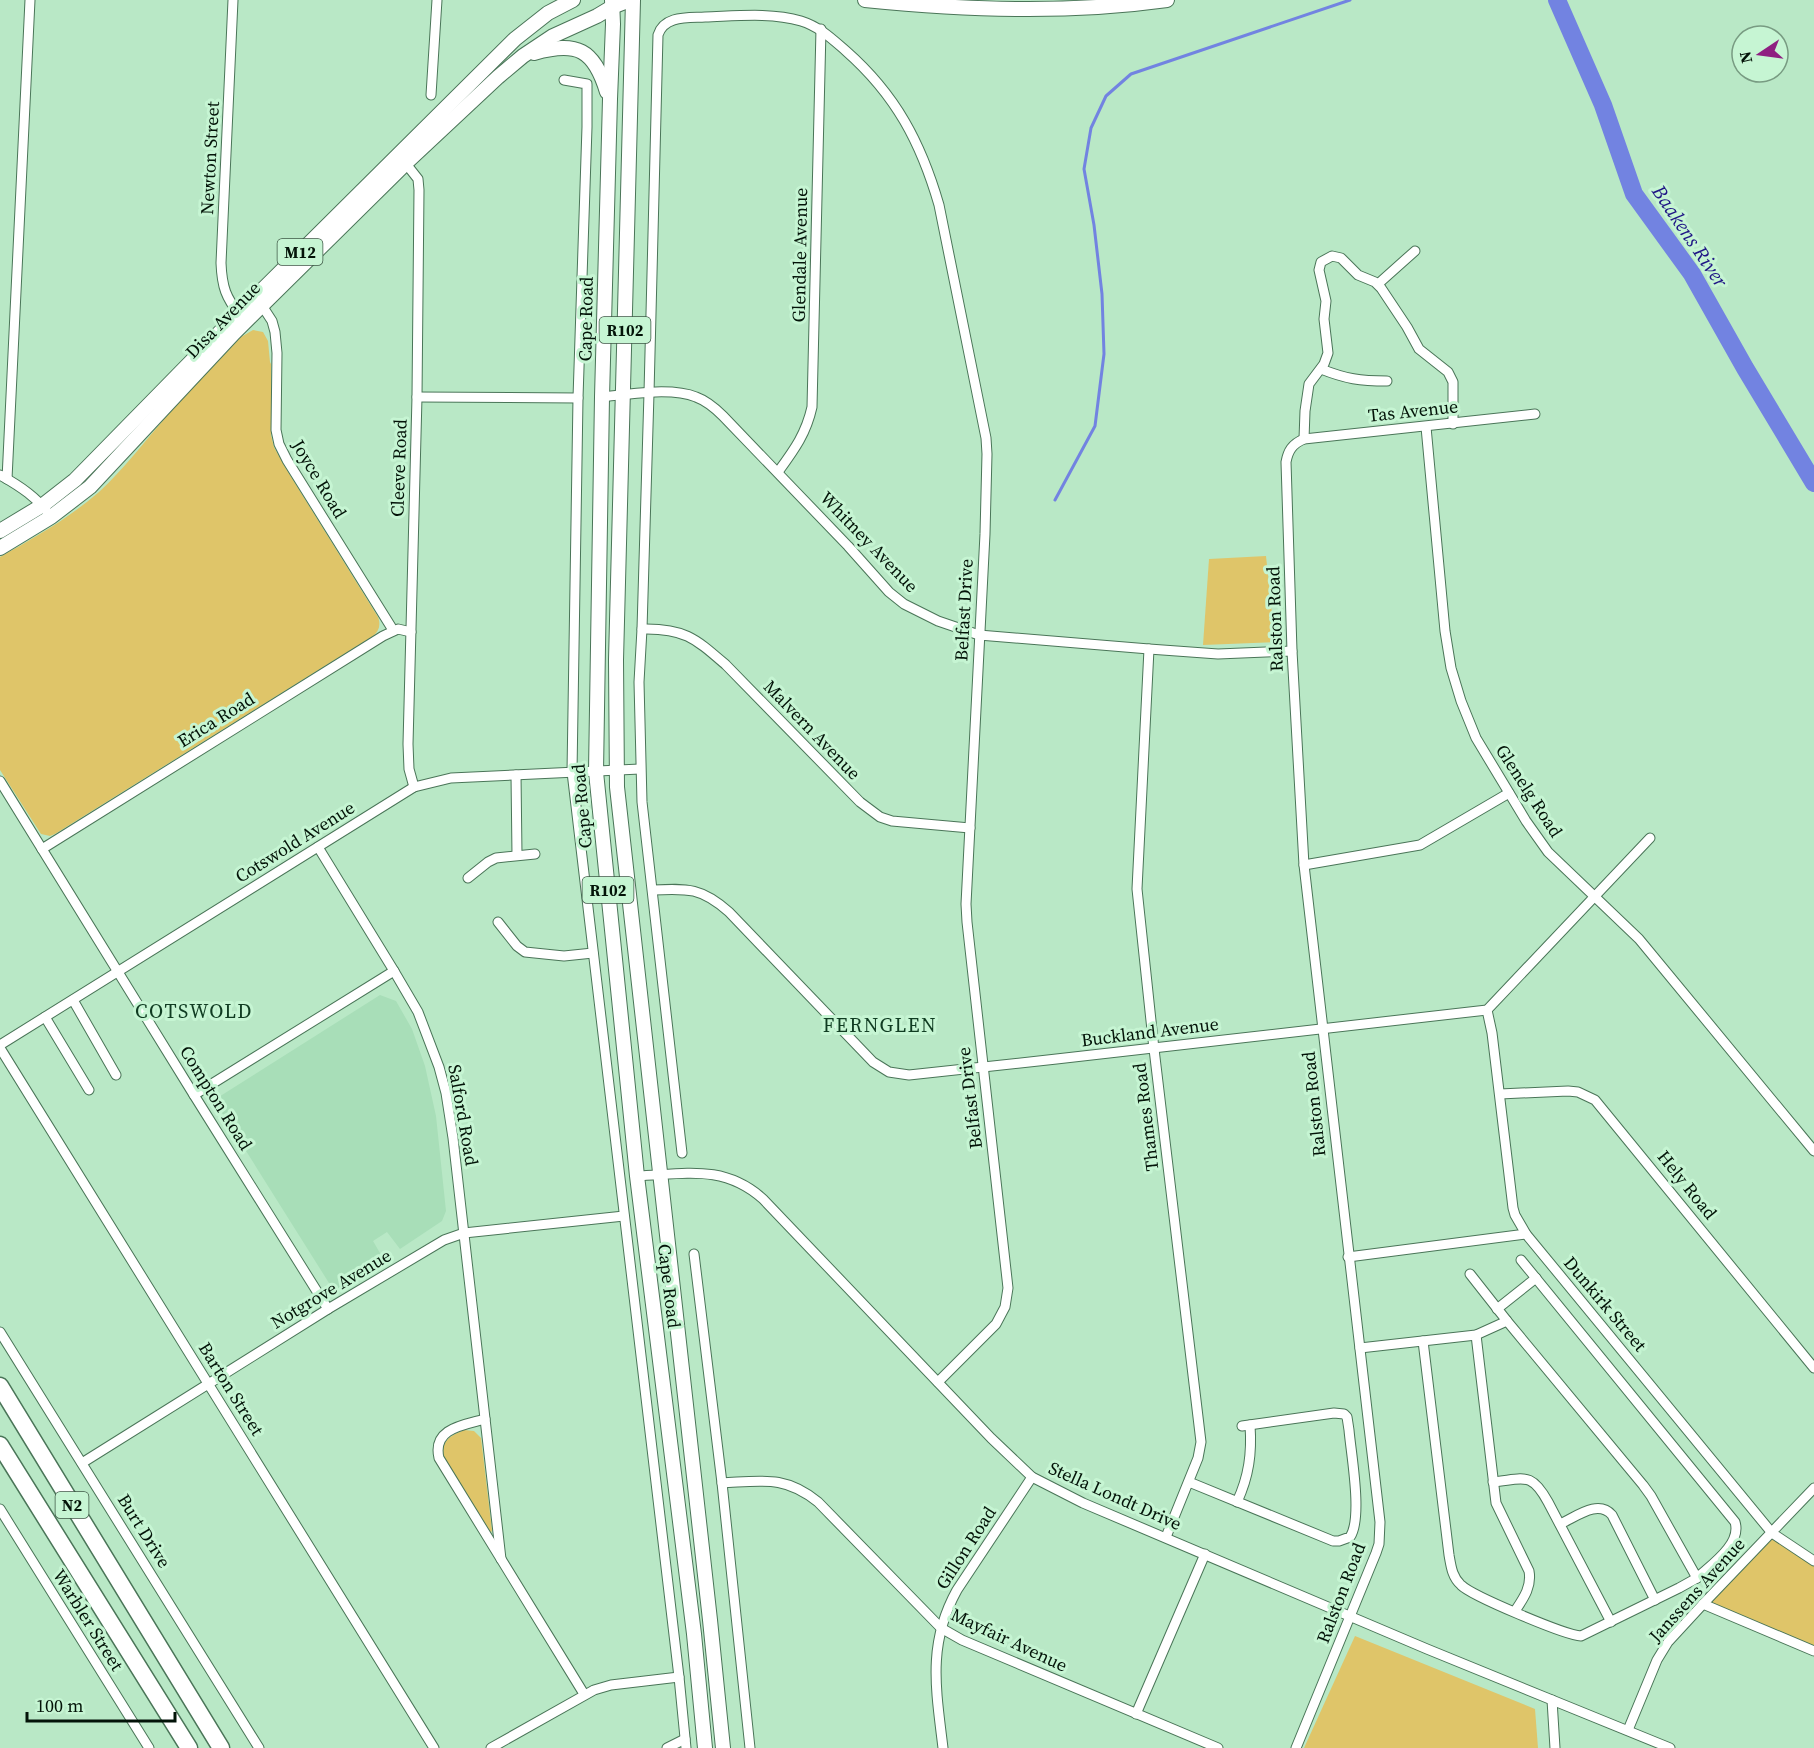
<svg xmlns="http://www.w3.org/2000/svg" width="1814" height="1748" viewBox="0 0 1814 1748" font-family="'Source Serif 4',serif">
<style>
.built{fill:#a8deb8}
.green{fill:#dfc569}
.lines{fill:none;stroke-linecap:round;stroke-linejoin:round}
.stream{stroke:#7283e1;stroke-width:3}
.river{stroke:#7283e1;stroke-width:18}
.minor-casing{stroke:#4a7558;stroke-width:11}
.primary-casing{stroke:#4a7558;stroke-width:16}
.motorway-casing{stroke:#4a7558;stroke-width:19}
.minor{stroke:#fff;stroke-width:9}
.primary{stroke:#fff;stroke-width:14}
.motorway{stroke:#fff;stroke-width:16}
.labels{text-anchor:middle;stroke-width:6;stroke-linejoin:round;paint-order:stroke}
.shield{fill:#c6f5d3;stroke:#3e5745;stroke-width:1.5}
.shield-label{font-size:16px;font-weight:bold;fill:#031308}
.street-label{font-size:18px;fill:#031308;stroke:#c6f5d3}
.water-label{font-size:20px;font-style:italic;fill:#1f1585;stroke:#c6f5d3}
.neighbourhood-label{font-size:20px;letter-spacing:1.5px;fill:#103c22;stroke:#c6f5d3}
</style>
<rect width="100%" height="100%" fill="#b9e8c6"/>
<path class="built" d="M380 995 396 1001 412 1029 425 1066 436 1116 446 1211 442 1221 400 1249 387 1232 373 1241 384 1260 334 1291 214 1100Z"/>
<g class="green">
<path d="M253 330 263 332 268 341 270 362 271 364V435L274 447 285 467 378 617C381 625 379 631 373 636L55 834 50 836 41 834 0 770V557C34 538 69 518 99 492 124 469 144 442 166 417 190 390 216 364 241 337Z"/>
<path d="M1266 556 1275 642 1203 645 1209 559Z"/>
<path d="M464 1430 474 1431 481 1438 492 1530 491 1533 444 1458C440 1441 450 1436 464 1430Z"/>
<path d="M1770 1536 1814 1566V1649L1707 1604Z"/>
<path d="M1355 1636 1535 1709 1538 1748H1304Z"/>
</g>
<g class="lines">
<path class="stream" d="M1055 500 1095 426 1104 354 1102 294 1094 225 1084 169 1091 128 1106 96 1131 74 1350 0"/>
<path class="river" d="M1557 0 1603 105 1634 194 1692 274 1745 368 1814 483"/>
<defs>
<g id="minor">
<path d="M233 0 221 263C222 288 226 297 240 316"/>
<path d="M564 80 587 84V127L578 398 572 772 679 1677 686 1748"/>
<path d="M431 95 437 0"/>
<path d="M403 160 418 179 419 190 417 397 408 744 409 769 414 787"/>
<path d="M1378 284 1415 251"/>
<path d="M259 301 272 321 275 332 277 353 276 430 279 444 287 460 393 630"/>
<path d="M1321 369C1346 379 1360 381 1387 381"/>
<path d="M417 397 578 398"/>
<path d="M602 397C628 394 672 387 696 397 707 401 715 408 723 416L848 546 889 592 904 604 938 621 979 635 1149 649 1218 654 1292 651"/>
<path d="M1426 427 1445 631 1451 668 1461 701 1476 738 1526 821 1548 852 1639 939 1814 1151"/>
<path d="M1304 439 1305 411 1309 384 1324 364 1328 353 1324 319 1326 301 1319 270 1321 262 1332 256 1341 258 1358 275 1375 282 1381 288 1407 327 1419 349 1448 372 1453 382V424"/>
<path d="M778 472C794 450 806 434 812 407L821 29"/>
<path d="M0 475C20 486 38 498 51 517"/>
<path d="M7 479 30 0"/>
<path d="M642 629C685 628 696 639 726 665L860 802 880 817 892 821 970 828"/>
<path d="M1149 649 1137 889 1154 1049 1201 1442 1198 1458 1166 1537"/>
<path d="M516 775 517 855"/>
<path d="M0 781 194 1095 328 1309"/>
<path d="M318 847 394 971 418 1012 439 1067 446 1093 453 1138 501 1559"/>
<path d="M42 849 383 636 398 629 411 632"/>
<path d="M1304 865 1420 845 1509 793"/>
<path d="M468 878 488 862 496 858 535 854"/>
<path d="M653 890C688 888 702 888 729 912L873 1062 889 1072 909 1075C1102 1055 1295 1031 1487 1010L1650 838"/>
<path d="M498 922 517 946 525 952 564 956 593 953"/>
<path d="M73 1000 116 1075"/>
<path d="M1487 1010 1492 1033 1513 1208 1515 1215 1526 1234 1772 1533 1814 1561"/>
<path d="M45 1017 89 1090"/>
<path d="M0 1045 414 787 451 778 640 769"/>
<path d="M0 1048 434 1748"/>
<path d="M1500 1094 1568 1091 1578 1092 1595 1100 1814 1368"/>
<path d="M194 1095 394 971"/>
<path d="M682 1153 642 802 639 682 642 629 649 393 658 35C664 15 689 18 705 17 736 16 771 12 801 21 820 27 832 39 846 51 896 95 921 143 939 205L986 438 987 454 985 534 966 904 967 922 1008 1288 1005 1307 996 1324 938 1382"/>
<path d="M637 1176C685 1174 724 1164 763 1199L991 1438 1032 1477 1083 1503 1427 1649 1552 1700 1555 1748"/>
<path d="M694 1254 722 1483 750 1748"/>
<path d="M1348 1257 1526 1234"/>
<path d="M1470 1274 1507 1321 1643 1485 1651 1496 1697 1578C1711 1565 1742 1544 1735 1522L1521 1260"/>
<path d="M1497 1309 1536 1278"/>
<path d="M0 1332 259 1748"/>
<path d="M1476 1335 1496 1503 1529 1571C1532 1587 1523 1599 1515 1611"/>
<path d="M1423 1341 1449 1555C1451 1566 1452 1577 1461 1585 1472 1596 1565 1635 1581 1636L1679 1588 1697 1578"/>
<path d="M1360 1348 1476 1335 1507 1321"/>
<path d="M485 1419C464 1425 432 1428 439 1458L584 1694"/>
<path d="M82 1463 328 1309 444 1240 464 1233 624 1216"/>
<path d="M1189 1482 1333 1541H1339L1350 1537C1363 1518 1351 1454 1349 1430L1347 1417 1344 1414 1334 1413 1242 1426"/>
<path d="M1493 1482C1524 1479 1531 1471 1548 1502L1611 1622"/>
<path d="M722 1483C762 1481 785 1475 818 1502L941 1628 962 1640 1218 1748"/>
<path d="M1237 1502C1249 1476 1252 1453 1250 1425"/>
<path d="M0 1509 149 1748"/>
<path d="M1560 1524C1576 1517 1598 1499 1612 1515L1655 1600"/>
<path d="M1703 1604 1814 1651"/>
<path d="M1552 1700 1670 1748"/>
<path d="M1136 1714 1205 1554"/>
<path d="M1628 1730 1657 1660 1668 1642 1703 1604 1814 1488"/>
<path d="M491 1748 594 1690 611 1685 679 1677"/>
<path d="M667 1748 685 1739"/>
<path d="M943 1748C936 1689 927 1644 957 1590L1032 1477"/>
<path d="M1296 1748 1376 1553 1379 1544 1380 1522 1304 865 1292 651 1286 462C1288 451 1292 444 1304 439L1535 414"/>
</g>
<g id="primary">
<path d="M612 0 613 24 610 99 602 397 596 772 637 1176 694 1634 705 1748"/>
<path d="M633 0 616 660 617 787 710 1620 723 1748"/>
<path d="M865 0C966 10 1066 14 1167 0"/>
<path d="M534 53C577 41 594 49 607 92"/>
<path d="M0 531 43 505 75 480 228 324 515 39 548 13 573 0"/>
<path d="M0 548 51 517 90 487 234 333 406 163 498 77 523 56 553 36 597 16 612 7 630 0"/>
</g>
<g id="motorway">
<path d="M0 1386 221 1748"/>
<path d="M0 1445 189 1748"/>
</g>
</defs>
<use href="#minor" class="minor-casing"/>
<use href="#primary" class="primary-casing"/>
<use href="#motorway" class="motorway-casing"/>
<use href="#minor" class="minor"/>
<use href="#primary" class="primary"/>
<use href="#motorway" class="motorway"/>
</g>
<g class="labels">
<g class="shield">
<rect x="277.5" y="239" width="45" height="26" rx="4.5"/>
<rect x="599.5" y="317" width="51" height="26" rx="4.5"/>
<rect x="582.5" y="877" width="51" height="26" rx="4.5"/>
<rect x="55.5" y="1492" width="33" height="26" rx="4.5"/>
</g>
<g class="shield-label">
<text x="300" y="258">M12</text>
<text x="625" y="336">R102</text>
<text x="608" y="896">R102</text>
<text x="72" y="1511">N2</text>
</g>
<g class="street-label">
<text transform="translate(210 158) rotate(-87)" y="6">Newton Street</text>
<text transform="translate(800 255) rotate(-89)" y="6">Glendale Avenue</text>
<text transform="translate(586 319) rotate(-89)" y="6">Cape Road</text>
<text transform="translate(223 320) rotate(-46)" y="6">Disa Avenue</text>
<text transform="translate(1413 411) rotate(-6)" y="6">Tas Avenue</text>
<text transform="translate(399 468) rotate(-88)" y="6">Cleeve Road</text>
<text transform="translate(319 479) rotate(59)" y="6">Joyce Road</text>
<text transform="translate(869 542) rotate(46)" y="6">Whitney Avenue</text>
<text transform="translate(964 610) rotate(-87)" y="6">Belfast Drive</text>
<text transform="translate(1275 619) rotate(-92)" y="6">Ralston Road</text>
<text transform="translate(216 720) rotate(-32)" y="6">Erica Road</text>
<text transform="translate(812 730) rotate(46)" y="6">Malvern Avenue</text>
<text transform="translate(1529 791) rotate(57)" y="6">Glenelg Road</text>
<text transform="translate(582 806) rotate(-95)" y="6">Cape Road</text>
<text transform="translate(295 842) rotate(-32)" y="6">Cotswold Avenue</text>
<text transform="translate(1150 1032) rotate(-7)" y="6">Buckland Avenue</text>
<text transform="translate(216 1098) rotate(58)" y="6">Compton Road</text>
<text transform="translate(970 1098) rotate(-97)" y="6">Belfast Drive</text>
<text transform="translate(1314 1104) rotate(-96)" y="6">Ralston Road</text>
<text transform="translate(463 1115) rotate(80)" y="6">Salford Road</text>
<text transform="translate(1146 1117) rotate(-97)" y="6">Thames Road</text>
<text transform="translate(1687 1185) rotate(51)" y="6">Hely Road</text>
<text transform="translate(669 1286) rotate(83)" y="6">Cape Road</text>
<text transform="translate(331 1289) rotate(-31)" y="6">Notgrove Avenue</text>
<text transform="translate(1605 1304) rotate(50)" y="6">Dunkirk Street</text>
<text transform="translate(231 1389) rotate(58)" y="6">Barton Street</text>
<text transform="translate(1115 1496) rotate(24)" y="6">Stella Londt Drive</text>
<text transform="translate(144 1531) rotate(58)" y="6">Burt Drive</text>
<text transform="translate(966 1548) rotate(-57)" y="6">Gillon Road</text>
<text transform="translate(1697 1590) rotate(-48)" y="6">Janssens Avenue</text>
<text transform="translate(1341 1593) rotate(-69)" y="6">Ralston Road</text>
<text transform="translate(88 1620) rotate(58)" y="6">Warbler Street</text>
<text transform="translate(1009 1640) rotate(25)" y="6">Mayfair Avenue</text>
</g>
<g class="water-label">
<text transform="translate(1690 236) rotate(56)" y="7">Baakens River</text>
</g>
<g class="neighbourhood-label">
<text x="194" y="1018">COTSWOLD</text>
<text x="880" y="1032">FERNGLEN</text>
</g>
</g>
<g transform="translate(1760 54) rotate(257)"><circle r="28" fill="#c6f5d3" stroke="#789b82" stroke-width="1.5"/>
<path d="M0-4.5L10 22L0 15L-10 22Z" fill="#8f1f81"/>
<text y="-9" font-size="16" font-weight="bold" text-anchor="middle" fill="#031308">N</text>
</g>
<path d="M27 1712v9h148v-9" fill="none" stroke="#031308" stroke-width="3"/>
<text x="36" y="1712" font-size="18" fill="#031308" stroke="#c6f5d3" stroke-width="4.5" paint-order="stroke">100 m</text>
</svg>
